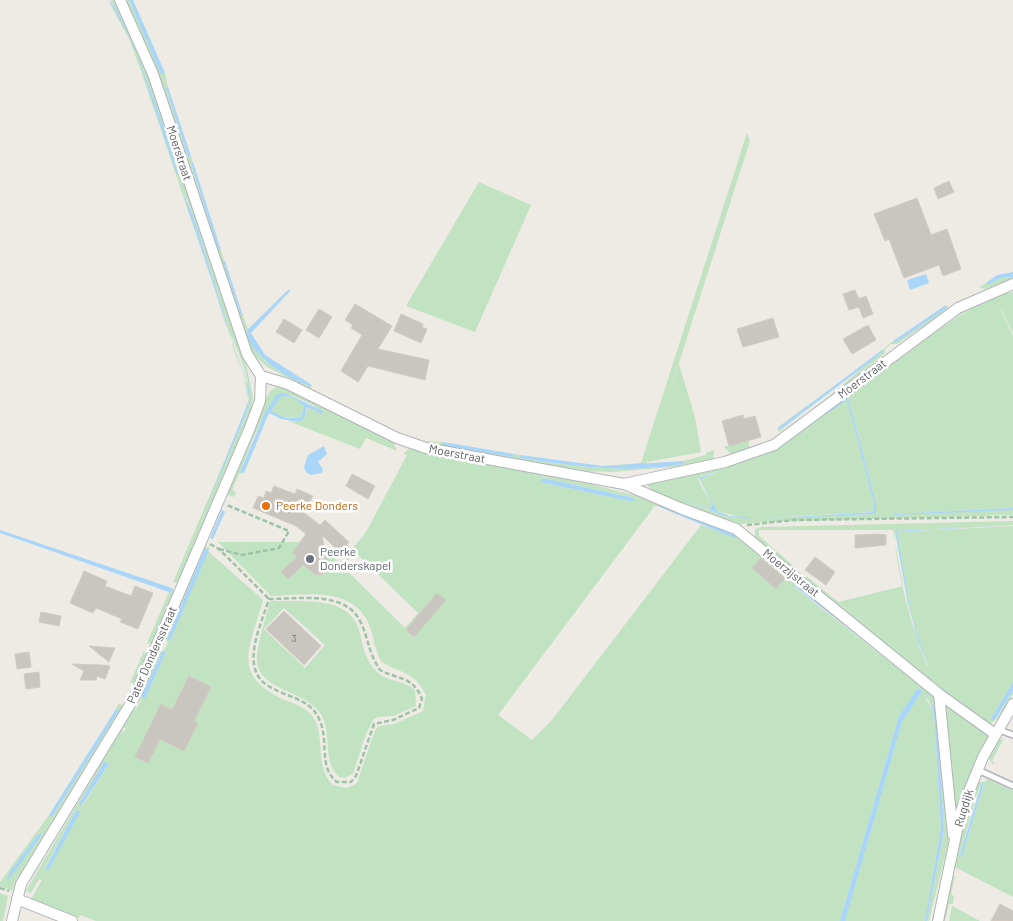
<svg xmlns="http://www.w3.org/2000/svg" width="1013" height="921" viewBox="0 0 1013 921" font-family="Barlow,sans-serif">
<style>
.green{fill:#c2e3c2;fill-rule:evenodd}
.water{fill:#a9d6f8;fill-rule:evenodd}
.building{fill:#c9c6c0;stroke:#d1ccc2}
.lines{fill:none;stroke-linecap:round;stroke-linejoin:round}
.service-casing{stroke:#b1b4b8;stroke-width:8}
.minor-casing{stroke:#b1b4b8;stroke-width:12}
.path{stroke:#9cc3a7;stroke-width:2.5;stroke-dasharray:5 2.5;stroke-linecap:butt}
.service{stroke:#fff;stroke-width:5}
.minor{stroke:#fff;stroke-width:10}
.food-dot{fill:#e8710a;stroke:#fff;stroke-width:2}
.worship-dot{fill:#6b7280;stroke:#fff;stroke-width:2}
.labels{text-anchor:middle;stroke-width:5;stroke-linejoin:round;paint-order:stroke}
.number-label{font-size:10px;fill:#77797a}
.street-label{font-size:12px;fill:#5c5f63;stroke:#fff}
.food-label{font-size:12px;fill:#c56008;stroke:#fff;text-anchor:start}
.worship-label{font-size:12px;fill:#5b616d;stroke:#fff;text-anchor:start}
</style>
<rect width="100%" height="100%" fill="#edebe4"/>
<g class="green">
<path d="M108 0 115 9 134 47 179 177 134 47 111 0H116L141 52 247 368 253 398 250 414 178 583 173 582 243 417 248 400 244 377 141 71 129 39ZM183 191 193 215 228 326H226ZM231 335C241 360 256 387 246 414L200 519 244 417C257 379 233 366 231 335Z"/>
<path d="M124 0H129L130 3 163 74 165 73 168 87 166 88 188 157 191 156 193 162 191 163 218 250H221L241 316H243L248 329 246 332C250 339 253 347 258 353 266 364 298 384 312 386L310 389 267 367 250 351 150 57Z"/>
<path d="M747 133 750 141 668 397 679 364 695 417 701 452 647 462 648 457 646 464 603 466 641 463Z"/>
<path d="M479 182 531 205 475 332 406 306Z"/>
<path d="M1013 277V278L985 289 979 287 986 283 989 285 1000 278Z"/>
<path d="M1013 286V289L1004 293 1013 292V333L996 299 1013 336V508L893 514 1013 510V515L762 522 742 524 738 527 658 494 648 486V481L753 455 950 316ZM980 303 936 331 857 389 933 331ZM848 397 876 503V514L761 518 874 512V503L847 399 785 442ZM718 471 700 480 717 511 748 519 725 516 673 495 710 509 712 504 698 480 701 476Z"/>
<path d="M948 304 947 310 897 344H891L885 349 884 354 823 402 779 432 777 428 836 384 779 428 780 430C821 408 859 369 893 341L895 343 947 308Z"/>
<path d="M280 385 286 386 393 442 397 451 366 438 360 449 288 421 298 422 307 411V407L322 413 313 405 286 393C260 411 252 443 240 472L244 473 239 474 232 490 236 492 234 497 227 494 265 400 270 391Z"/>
<path d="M281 396 292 397 304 406 301 418 282 417 271 411Z"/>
<path d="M749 440V448L732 455 724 447Z"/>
<path d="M427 441 443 442V445L513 457 514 454 520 455 519 458C574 466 628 474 683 464V461L706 455V453L714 450 713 461 697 465 612 472 566 471 429 445Z"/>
<path d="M409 449 582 482 649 499 728 530 749 542 922 681 932 693 939 713 949 840 929 921H927L944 829 936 710 922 692 934 713 941 828 925 921H843L902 722 922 689 919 688 899 716 840 921H96L80 915 79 918 31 899 42 880 39 879 31 893 26 891 27 889 118 735 122 729 124 732 126 729 123 727 133 710 137 708 141 700 139 698 158 653 164 650 168 643 165 638 204 547H210L209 550 205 548 167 639 170 640 208 551 263 600C250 648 229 676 287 701 298 705 309 709 315 720 325 741 315 768 333 785L347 788 357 783 375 730 379 726 394 724 423 711 426 695C413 670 402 675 381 661 374 648 373 631 367 620 348 586 304 595 271 596L218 542H295L316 540 405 628 418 613 352 549 366 532 407 455 403 454ZM543 478 626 496 634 498V502L540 482ZM658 503 728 531 740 539 701 525 552 720 532 740 498 715 654 507 652 506H657ZM762 556 786 576 785 578 760 559ZM795 583 922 682 918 684 797 589 793 585ZM162 652H166L145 699 141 697ZM104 763 109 764 83 805 80 804ZM76 810 79 812 47 870 45 868 47 864Z"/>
<path d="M1013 521V525L895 531C893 560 915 641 929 668L911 614 897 532 1013 526V682L990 720H996L1013 690V694L1001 716 990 724 985 723 805 580 806 576 947 689 838 602 903 586 893 530H759V536L797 569 795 571 755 538V529L762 527Z"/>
<path d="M171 588 175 590 152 644 147 643 169 592 172 593 173 590Z"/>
<path d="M270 601C301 602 351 594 360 633 363 647 366 662 377 672 388 682 404 680 415 690L416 706 393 716 378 717 373 720 366 734 353 774 345 778 339 777C322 762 332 735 322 716 308 688 253 693 257 654 259 637 266 618 270 601ZM284 608 325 645 305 668 264 629Z"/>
<path d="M144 651 147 655 135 683H130Z"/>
<path d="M945 702 986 732 989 736 970 775 955 816Z"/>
<path d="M119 703 124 706 15 882 12 891 0 886V882L49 815 52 817 118 711 116 709ZM38 834 41 836 6 879Z"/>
<path d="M999 739 1006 740H1003L992 761 994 763 993 765 989 758Z"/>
<path d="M987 779 1013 791V897L953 866 965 817 978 782H985ZM982 782 984 784 962 857 960 855 976 797Z"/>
<path d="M951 876 958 877H955L951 895 954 896 953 904H949L945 921H940Z"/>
<path d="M0 893 8 896 3 921H0Z"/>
<path d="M952 906 980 921H949Z"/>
</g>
<g class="water">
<path d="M109 0C122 8 179 161 178 178L134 47Z"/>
<path d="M129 0H133L165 73 161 74Z"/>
<path d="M168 87 191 156 188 157 166 88Z"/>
<path d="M193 162 221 250H218L191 163Z"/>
<path d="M182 191 193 215 228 326H227Z"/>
<path d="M223 261H225L243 316H241Z"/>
<path d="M1013 272V277L1000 278 989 285 986 283 997 275Z"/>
<path d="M926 274 929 283 910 290 907 280Z"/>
<path d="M288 290H291L251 333 265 355 312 385 310 386C285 378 256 359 246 334L248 329Z"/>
<path d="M946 305 947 308 895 343 893 341Z"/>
<path d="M230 335 249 387 250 400 246 414 201 520 249 400 246 377Z"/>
<path d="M882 350 883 351 875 358 780 430 778 428Z"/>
<path d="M285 393 323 411 322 414 307 407 304 418 299 422 281 419 269 413 244 473 240 472 265 413 277 394ZM281 396 292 397 304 406 301 418H286L271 411Z"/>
<path d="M848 397 876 503V514L761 519 874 512V503L847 400 785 442 764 453Z"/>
<path d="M443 442 514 454 513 457 450 447 443 445Z"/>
<path d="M324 446 327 454 318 462 323 469 322 473 311 475 306 472 304 467 308 455Z"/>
<path d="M520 455 603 466 683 461V464C628 474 574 466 519 458Z"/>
<path d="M718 470 700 480 717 511 730 516 748 517V519L725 516 671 494 710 509 712 504 699 478Z"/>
<path d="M543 478 634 498V502L540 482Z"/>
<path d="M657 503 728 531 741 539 727 535 657 506Z"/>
<path d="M1013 508V510L893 515V514Z"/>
<path d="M222 510 225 512 213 539 210 538Z"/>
<path d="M1013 525 897 532 911 614 929 668 918 641 908 604 895 531Z"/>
<path d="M0 530 169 587 173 589 172 593 169 592 0 533Z"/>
<path d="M205 548 209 550 170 641 167 639Z"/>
<path d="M795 582 919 684 793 585Z"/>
<path d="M162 652H166L145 699 141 697Z"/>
<path d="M1013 682V690L995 720H990Z"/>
<path d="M922 688 921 691 936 710 944 829 927 921H925L941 828 934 713 929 701 921 693 902 722 845 921H840L899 716 917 689Z"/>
<path d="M116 709 119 710 52 817 49 815Z"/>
<path d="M104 762 109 764 82 805 79 804Z"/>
<path d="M982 782 984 783 962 857 960 855Z"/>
<path d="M76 810 80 812 48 871 45 869Z"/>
<path d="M38 834 42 835 6 883 10 872Z"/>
</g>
<g class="building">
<path d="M949 181 954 192 938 199 934 188Z"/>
<path d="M917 198 931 235 947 229 961 269 943 276 939 265 904 278 889 239 885 241 874 214Z"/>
<path d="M855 290 859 299 866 296 873 314 863 318 859 307 849 310 843 294Z"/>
<path d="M355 304 392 326 378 349 429 360 425 380 368 366 358 382 341 371 362 335 351 328 353 325 345 320Z"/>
<path d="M319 309 332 317 319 338 306 330Z"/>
<path d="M401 314 423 324 422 327 427 329 421 343 394 331Z"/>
<path d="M773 318 779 337 743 347 737 329Z"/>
<path d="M284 319 302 330 294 343 276 332Z"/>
<path d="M868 325 876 340 852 354 843 339Z"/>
<path d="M743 415 744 419 755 416 761 437 729 446 722 421Z"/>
<path d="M352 474 375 486 368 499 346 486Z"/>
<path d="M274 486 295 494 297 489 313 496 304 513 320 525 325 520 349 542 347 545 355 553 348 560 322 535 328 568 323 574 316 575 303 565 288 579 281 572 297 557 292 553 306 534 296 526 253 508 258 496 264 498 266 491 271 493Z"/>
<path d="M878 534 886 535V545L855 548V535Z"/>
<path d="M815 557 835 572 826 585 805 570Z"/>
<path d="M761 558 785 578 776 589 752 568Z"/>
<path d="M84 571 107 581 105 586 131 596 135 586 153 593 138 629 120 622 122 619 96 608 93 613 70 603Z"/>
<path d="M437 593 446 600 414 637 406 630Z"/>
<path d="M284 611 321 646 304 665 266 629Z"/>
<path d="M41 612 61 616 59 626 39 622Z"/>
<path d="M89 646 115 648 109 662Z"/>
<path d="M29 652 31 667 17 669 15 654Z"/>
<path d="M72 664 101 665 110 666 105 679 97 676 96 680H80L84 671Z"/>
<path d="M39 672 40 687 26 689 24 674Z"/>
<path d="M189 676 211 687 194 721 198 723 184 751 160 739 148 763 135 757 161 704 172 710Z"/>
<path d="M1000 904 1013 911V921H991Z"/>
</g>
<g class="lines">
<defs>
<g id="service">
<path d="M999 730 1013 735"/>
<path d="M978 770 1013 786"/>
</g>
<g id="minor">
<path d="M120 0 153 74 247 354 261 376 288 384 397 438 426 448 624 484 725 462 774 445 958 308 1013 284"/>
<path d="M624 484 680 508 736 529 939 694 995 734"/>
<path d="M939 694 953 835"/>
<path d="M17 899 72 921"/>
<path d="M12 921 21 884 134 698 249 430 260 401 261 376"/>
<path d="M938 921 961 811 983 757 1013 704"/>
</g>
</defs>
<use href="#service" class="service-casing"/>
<use href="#minor" class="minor-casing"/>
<g class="path">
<path d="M747 525 793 520 1013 517"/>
<path d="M210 544 219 549 269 599"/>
<path d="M219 549 242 555 279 548 289 531 227 505"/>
<path d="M269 599C298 599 347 590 361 623 369 640 368 652 380 670 399 680 413 676 422 699L419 708 393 720 374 724 356 776 351 782H337C318 767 329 741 320 721 315 709 307 703 295 698 285 694 273 690 264 683 241 663 262 623 269 599Z"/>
<path d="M0 888 9 891"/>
</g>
<use href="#service" class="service"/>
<use href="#minor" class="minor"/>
</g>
<circle class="food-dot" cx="266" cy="506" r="5"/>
<circle class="worship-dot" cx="310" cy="559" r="5"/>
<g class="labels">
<g class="number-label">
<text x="294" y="642">3</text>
</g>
<g class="street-label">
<text transform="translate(179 153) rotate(72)" y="4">Moerstraat</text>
<text transform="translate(862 379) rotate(-37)" y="4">Moerstraat</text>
<text transform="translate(457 454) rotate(11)" y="4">Moerstraat</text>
<text transform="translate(791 573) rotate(39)" y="4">Moerzijstraat</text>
<text transform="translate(152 655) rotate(-66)" y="4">Pater Dondersstraat</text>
<text transform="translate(964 808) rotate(-73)" y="4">Rugdijk</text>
</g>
<g class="food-label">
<text x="276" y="510">Peerke Donders</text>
</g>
<g class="worship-label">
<text x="320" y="556">Peerke<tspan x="320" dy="14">Donderskapel</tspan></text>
</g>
</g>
</svg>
